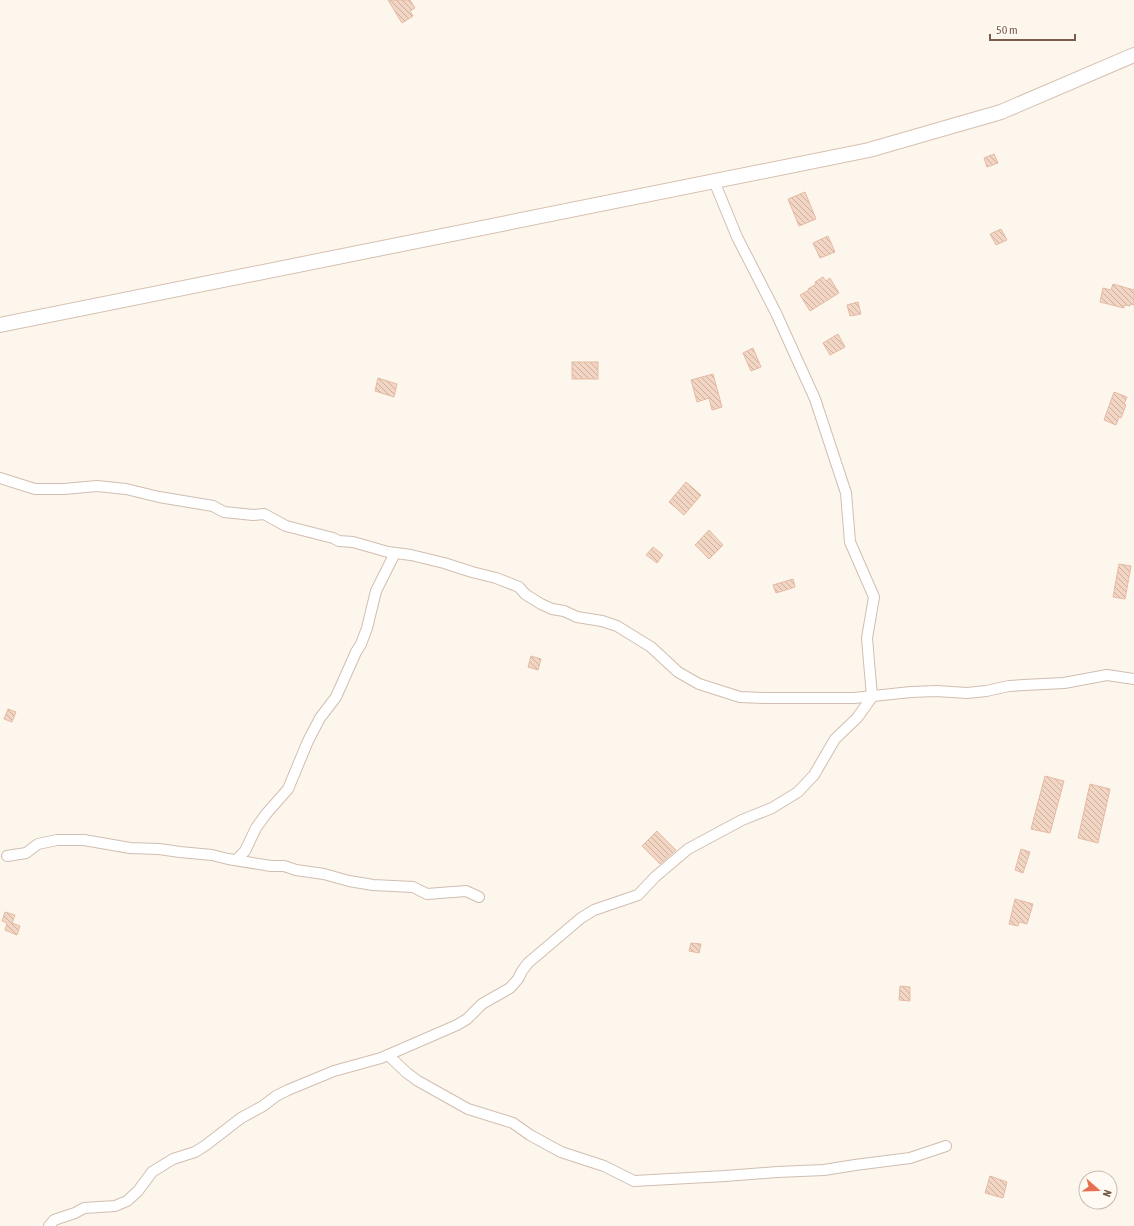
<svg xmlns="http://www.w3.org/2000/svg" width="1134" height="1226" viewBox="0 0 1134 1226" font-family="'Asap Condensed',sans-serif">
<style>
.building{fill:url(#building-back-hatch);stroke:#e6bba3}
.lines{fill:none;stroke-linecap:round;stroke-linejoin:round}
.street-casing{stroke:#d1beb0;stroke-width:12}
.secondary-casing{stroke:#d6c0b0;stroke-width:16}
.street{stroke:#fff;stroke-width:10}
.secondary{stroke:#fff;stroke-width:14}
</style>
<defs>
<pattern id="building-back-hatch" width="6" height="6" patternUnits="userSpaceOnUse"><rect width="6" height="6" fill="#f3d5c3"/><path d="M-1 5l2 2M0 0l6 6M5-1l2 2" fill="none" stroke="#cab0a1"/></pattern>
</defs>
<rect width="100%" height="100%" fill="#fdf6ec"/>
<g class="building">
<path d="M388 0H410L415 8 410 11 413 16 402 23Z"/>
<path d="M994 154 998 163 987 167 984 158Z"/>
<path d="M805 192 816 219 799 226 788 199Z"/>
<path d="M1001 229 1007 240 996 245 990 234Z"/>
<path d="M828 236 835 252 820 258 813 243Z"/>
<path d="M823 277 826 281 830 278 839 293 810 311 800 295 809 290 808 289 816 284 815 282Z"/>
<path d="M1113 284 1134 290V305L1130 304V306L1124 305V308L1100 302 1103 288 1111 290Z"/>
<path d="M858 302 861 314 850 316 847 305Z"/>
<path d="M838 334 845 347 830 355 823 343Z"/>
<path d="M753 348 761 367 751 371 743 353Z"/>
<rect x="572" y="362" width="26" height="17"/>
<path d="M713 374 722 407 712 410 709 398 697 402 691 380Z"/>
<path d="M378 378 397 384 394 397 375 391Z"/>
<path d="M1114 392 1127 397 1124 404 1126 405 1121 418 1119 417 1116 425 1104 420Z"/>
<path d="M686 482 701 495 684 515 669 502Z"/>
<path d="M709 530 723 545 709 559 695 545Z"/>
<path d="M653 547 663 555 657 563 646 555Z"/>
<path d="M1119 564 1131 566 1125 599 1113 597Z"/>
<path d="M793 579 795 587 776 593 773 585Z"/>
<path d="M531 656 541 659 538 670 528 667Z"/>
<path d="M8 709 16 712 12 722 4 719Z"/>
<path d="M1045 776 1064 781 1050 833 1031 829Z"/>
<path d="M1090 784 1110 789 1098 843 1078 838Z"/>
<path d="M657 831 676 850 660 864 642 846Z"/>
<path d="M1021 849 1030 852 1023 873 1015 870Z"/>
<path d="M1015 899 1033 904 1027 924 1019 922 1018 926 1009 924Z"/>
<path d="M5 912 15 915 12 923 20 926 17 935 5 930 7 923 2 921Z"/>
<path d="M691 943 701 944 699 953 689 951Z"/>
<path d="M900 986 910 987V1001L899 1000Z"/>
<path d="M990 1176 1007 1182 1003 1198 985 1193Z"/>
</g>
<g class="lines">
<defs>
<g id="street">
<path d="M0 478 35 489H64L97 486 126 489 159 497 213 506 224 512 253 515 264 514 286 526 333 538 339 541 353 542 388 552 411 555 444 563 472 572 496 578 519 587 525 594 541 604 552 609 564 611 577 617 602 621 617 626 651 647 678 672 699 684 740 697 764 698H854L911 692 936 691 967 693 986 691 1009 686 1024 685 1064 683 1107 675 1134 679"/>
<path d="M7 856 26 853 38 844 57 840H84L130 848 159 849 180 852 212 855 228 859 271 866H284L296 870 324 874 349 881 373 885 413 887 427 894 466 891 479 897"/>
<path d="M237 860 240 856 245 851 256 828 266 814 288 789 308 741 320 718 336 697 356 652 361 644 367 628 376 591 395 553"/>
<path d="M388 1055 407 1073 418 1081 468 1109 513 1123 530 1135 561 1152 604 1166 634 1181 725 1176 777 1172 824 1170 855 1165 910 1158 946 1146"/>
<path d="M49 1226 54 1220 75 1213 84 1208 115 1206 127 1201 138 1191 152 1172 173 1159 195 1152 206 1145 241 1118 263 1106 276 1096 288 1090 334 1071 381 1058 457 1025 467 1019 482 1004 510 988 518 979 522 971 528 963 581 918 594 910 638 895 655 877 688 849 742 820 772 808 798 792 814 775 835 739 857 718 872 697 867 638 874 597 850 542 846 493 815 399 776 313 737 237 714 181"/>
</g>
<path id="secondary" d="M0 325 869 150 1001 112 1134 55"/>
</defs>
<use href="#street" class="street-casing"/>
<use href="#secondary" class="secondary-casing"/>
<use href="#street" class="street"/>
<use href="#secondary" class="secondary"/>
</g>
<g transform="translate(1098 1190) rotate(110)"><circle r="19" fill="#fffaf3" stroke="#cabbb1"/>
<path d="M0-3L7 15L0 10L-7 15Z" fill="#e76f51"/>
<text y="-6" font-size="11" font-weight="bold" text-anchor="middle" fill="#7a5c4d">N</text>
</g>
<path d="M990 34v6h85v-6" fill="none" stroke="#7a5c4d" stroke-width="2"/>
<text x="996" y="34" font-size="12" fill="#7a5c4d" stroke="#fffaf3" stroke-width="3" paint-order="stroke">50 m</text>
</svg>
